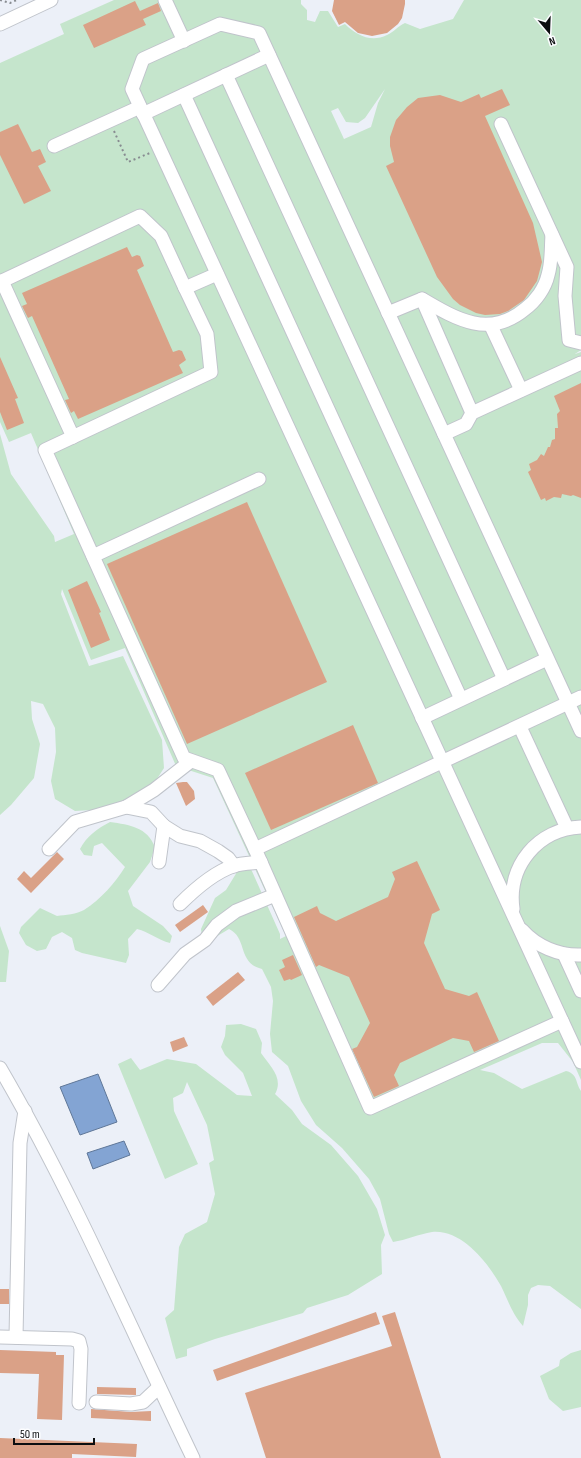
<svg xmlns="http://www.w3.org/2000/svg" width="581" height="1458" viewBox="0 0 581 1458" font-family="'Sofia Sans Condensed',sans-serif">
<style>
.green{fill:#c5e5cc;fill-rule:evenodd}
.water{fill:#83a4d3;stroke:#5f7798}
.building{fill:#daa187}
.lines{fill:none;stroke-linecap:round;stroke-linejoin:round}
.minor-casing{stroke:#c0c4cb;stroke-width:15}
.path{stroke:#878b90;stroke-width:2;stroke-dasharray:2 3;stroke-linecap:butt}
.minor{stroke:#fff;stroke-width:13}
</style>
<rect width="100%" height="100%" fill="#ecf0f8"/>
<g class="green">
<path d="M114 0H301V4L307 10V20L315 22 320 11H328L338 27 345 24C356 35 371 43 387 35 394 32 398 26 405 23L420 29 453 19 464 0H581V340L564 328 581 345V350L575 354 581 352V1080L573 1062 558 1043H542L480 1070 494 1073 522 1089 566 1071C578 1074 575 1082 581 1091V1309L550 1286 538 1285 531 1288 528 1295V1305L523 1326C512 1314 508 1300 501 1286 488 1263 462 1229 432 1232 419 1234 406 1240 393 1242L389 1234 380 1199 369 1179 342 1148 316 1125 301 1101 288 1066 272 1052 270 1034 273 1001 271 987 262 969C237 963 248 938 229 929L209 941 202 937 201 929 215 898 226 890 237 872 251 869 280 934V939L286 936 213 778 176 766 125 648 91 660 62 589 61 594 89 666 123 656 162 740 164 768 153 785 109 809 75 811 55 799 51 781 56 752 55 728 43 704 31 701 32 719 40 744 34 778 11 805 0 815V434L11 474 54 536 55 542 74 534 31 433 9 442 0 422V63L64 34 60 24ZM385 89 378 103 371 127 344 139 331 111 338 108 346 122 358 123 365 118Z"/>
<path d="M110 822C130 825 147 827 155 847L150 862 128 891 133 906 163 926 172 936 170 943C158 940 149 932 137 929L128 939 129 955 126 963 82 953 75 950 72 938 62 932 52 937 46 949 37 951 26 945 19 933 21 927 40 908 57 916C65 915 77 914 84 910 101 899 115 883 125 867L102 843 94 846 92 856 84 855 80 849C86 837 98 828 110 822Z"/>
<path d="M0 926 9 951 6 982H0Z"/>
<path d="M241 1024 256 1029 262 1043 261 1053C270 1066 284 1078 275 1094L292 1110 302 1124 331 1145 358 1176 377 1209 385 1235 381 1245 382 1274 348 1295 307 1308 303 1313 215 1339 187 1349V1356L176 1359 165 1318 174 1310 179 1247 185 1234 207 1222 215 1194 209 1163 214 1160 207 1125 187 1082 183 1093 173 1098 174 1111 198 1164 165 1179 118 1064 131 1058 140 1070 167 1059 196 1064 237 1095 252 1096 243 1073 225 1055 221 1047 225 1036 226 1025Z"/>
<path d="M581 1350V1407L563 1411 549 1399 540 1376 559 1366 560 1360 571 1353Z"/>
</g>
<g class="water">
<path d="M98 1074 117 1122 80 1135 60 1087Z"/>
<path d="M124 1141 130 1155 93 1169 87 1153Z"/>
</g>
<g class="building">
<path d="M334 0H405V4L402 18 398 24 387 33 372 36 358 33 345 22 339 25 332 11Z"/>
<path d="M135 1 140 11 158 3 161 11 143 19 146 25 94 48 83 25Z"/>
<path d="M502 89 510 105 485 116 533 223 542 262 537 281 524 300 508 311 500 314 485 315 476 313 460 305 453 299 437 277 386 166 394 162 390 146V137L396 120 407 107 418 98 440 95 461 102 479 94 481 98Z"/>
<path d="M18 124 32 152 40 149 46 162 38 166 51 191 24 204 0 155V132Z"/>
<path d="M127 247 132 257 137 255 140 256 144 266 137 270 173 352 179 350 182 351 186 360 179 365 183 373 78 419 74 411 71 413 65 400 69 399 32 316 28 318 22 306 27 304 22 293Z"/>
<path d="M0 357 18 398 15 399 24 423 7 430 0 412Z"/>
<path d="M581 383V498L573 495 571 496 562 494 561 498 554 497 546 501 545 498 541 500 528 472 531 470 529 464 537 460 541 454 544 456 548 447H550L552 440 555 439V428H558L557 414 560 411 554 396Z"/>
<path d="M247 502 327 682 187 744 107 564Z"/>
<path d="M87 581 101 612 99 613 110 640 91 648 68 590Z"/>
<path d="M353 725 378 783 271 830 245 773Z"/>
<path d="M183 782H187L194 791 195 799 186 806 176 783Z"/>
<path d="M57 852 64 859 31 893 17 879 24 871 31 878Z"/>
<path d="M417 861 440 910 432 914 424 943 445 989 469 996 477 992 499 1041 474 1052 469 1041 453 1038 400 1063 394 1075 399 1086 374 1097 352 1049 357 1047 370 1023 349 977 319 965 316 967 294 917 317 906 320 913 336 921 388 897 395 879 392 872Z"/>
<path d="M203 905 208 912 180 932 175 925Z"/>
<path d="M293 955 302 975 291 980 290 979 284 981 279 970 285 967 282 960Z"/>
<path d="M238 972 245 980 213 1006 206 997Z"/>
<path d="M184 1037 188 1046 173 1052 170 1042Z"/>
<rect x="0" y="1289" width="9" height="15"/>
<path d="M376 1312 380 1324 217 1381 213 1370Z"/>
<path d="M395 1312 441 1458H266L245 1393 392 1346 382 1316Z"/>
<path d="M0 1350 56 1352V1355H64L62 1420 37 1419 39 1374 0 1373Z"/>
<path d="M97 1387 136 1388V1395L97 1394Z"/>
<path d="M91 1409 131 1412 151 1411V1421L91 1418Z"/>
<path d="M0 1438 137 1444 136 1457 72 1454V1458H0Z"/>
</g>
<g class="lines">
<defs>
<g id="minor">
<path d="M165 0 184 41"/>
<path d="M0 24 51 0"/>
<path d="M226 75 504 679"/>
<path d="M184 95 461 699"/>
<path d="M143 114 269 55"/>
<path d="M501 124 567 267 565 296 569 340 581 343"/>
<path d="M54 146 140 107"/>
<path d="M2 281 73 437"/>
<path d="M0 282 140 216 161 236 185 288 217 274"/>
<path d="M185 288 207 334 211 372 45 450 184 758 218 770 255 849 370 1108 562 1021"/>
<path d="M422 299 472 413"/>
<path d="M388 313 422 299C456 319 489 339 525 309 536 301 545 288 548 275 552 262 551 248 552 235"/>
<path d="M491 326 521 390"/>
<path d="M444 434 466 424 472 413 581 363"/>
<path d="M93 556 259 479"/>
<path d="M422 718 547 659"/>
<path d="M520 727 567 828"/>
<path d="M581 731 259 33 220 24 143 59 132 89 581 1062"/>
<path d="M126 807 151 812 164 826 180 836 200 841 218 851 228 858 234 866"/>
<path d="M49 849 75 822 126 807 154 790 191 761"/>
<path d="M255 849 581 697"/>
<path d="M159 862 164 826"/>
<path d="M180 904C195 889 213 873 233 866 241 863 252 863 261 862"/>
<path d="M513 909C507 866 538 829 581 827"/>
<path d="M522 930C536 946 559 956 581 955"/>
<path d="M564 954 581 991"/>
<path d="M158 985 185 954 205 940 217 925 236 911 275 895"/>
<path d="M0 1068C73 1193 130 1327 193 1458"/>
<path d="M0 1337 72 1339 79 1341 81 1349 79 1403"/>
<path d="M16 1337 20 1143 25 1111"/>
<path d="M96 1402 131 1404 143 1402 159 1387"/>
</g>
</defs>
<use href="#minor" class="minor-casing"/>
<g class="path">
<path d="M0 0 10 3 17 0"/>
<path d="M114 131 128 162 150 153"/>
</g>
<use href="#minor" class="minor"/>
</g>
<g transform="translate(549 32) rotate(161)" stroke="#fcfdff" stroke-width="3" paint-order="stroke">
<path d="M0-3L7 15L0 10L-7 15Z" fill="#0c0e10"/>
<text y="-6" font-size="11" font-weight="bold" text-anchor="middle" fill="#0c0e10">N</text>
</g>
<path d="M14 1438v6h80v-6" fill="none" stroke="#0c0e10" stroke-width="2"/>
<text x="20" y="1438" font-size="12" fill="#0c0e10" stroke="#fcfdff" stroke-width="3" paint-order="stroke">50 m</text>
</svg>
